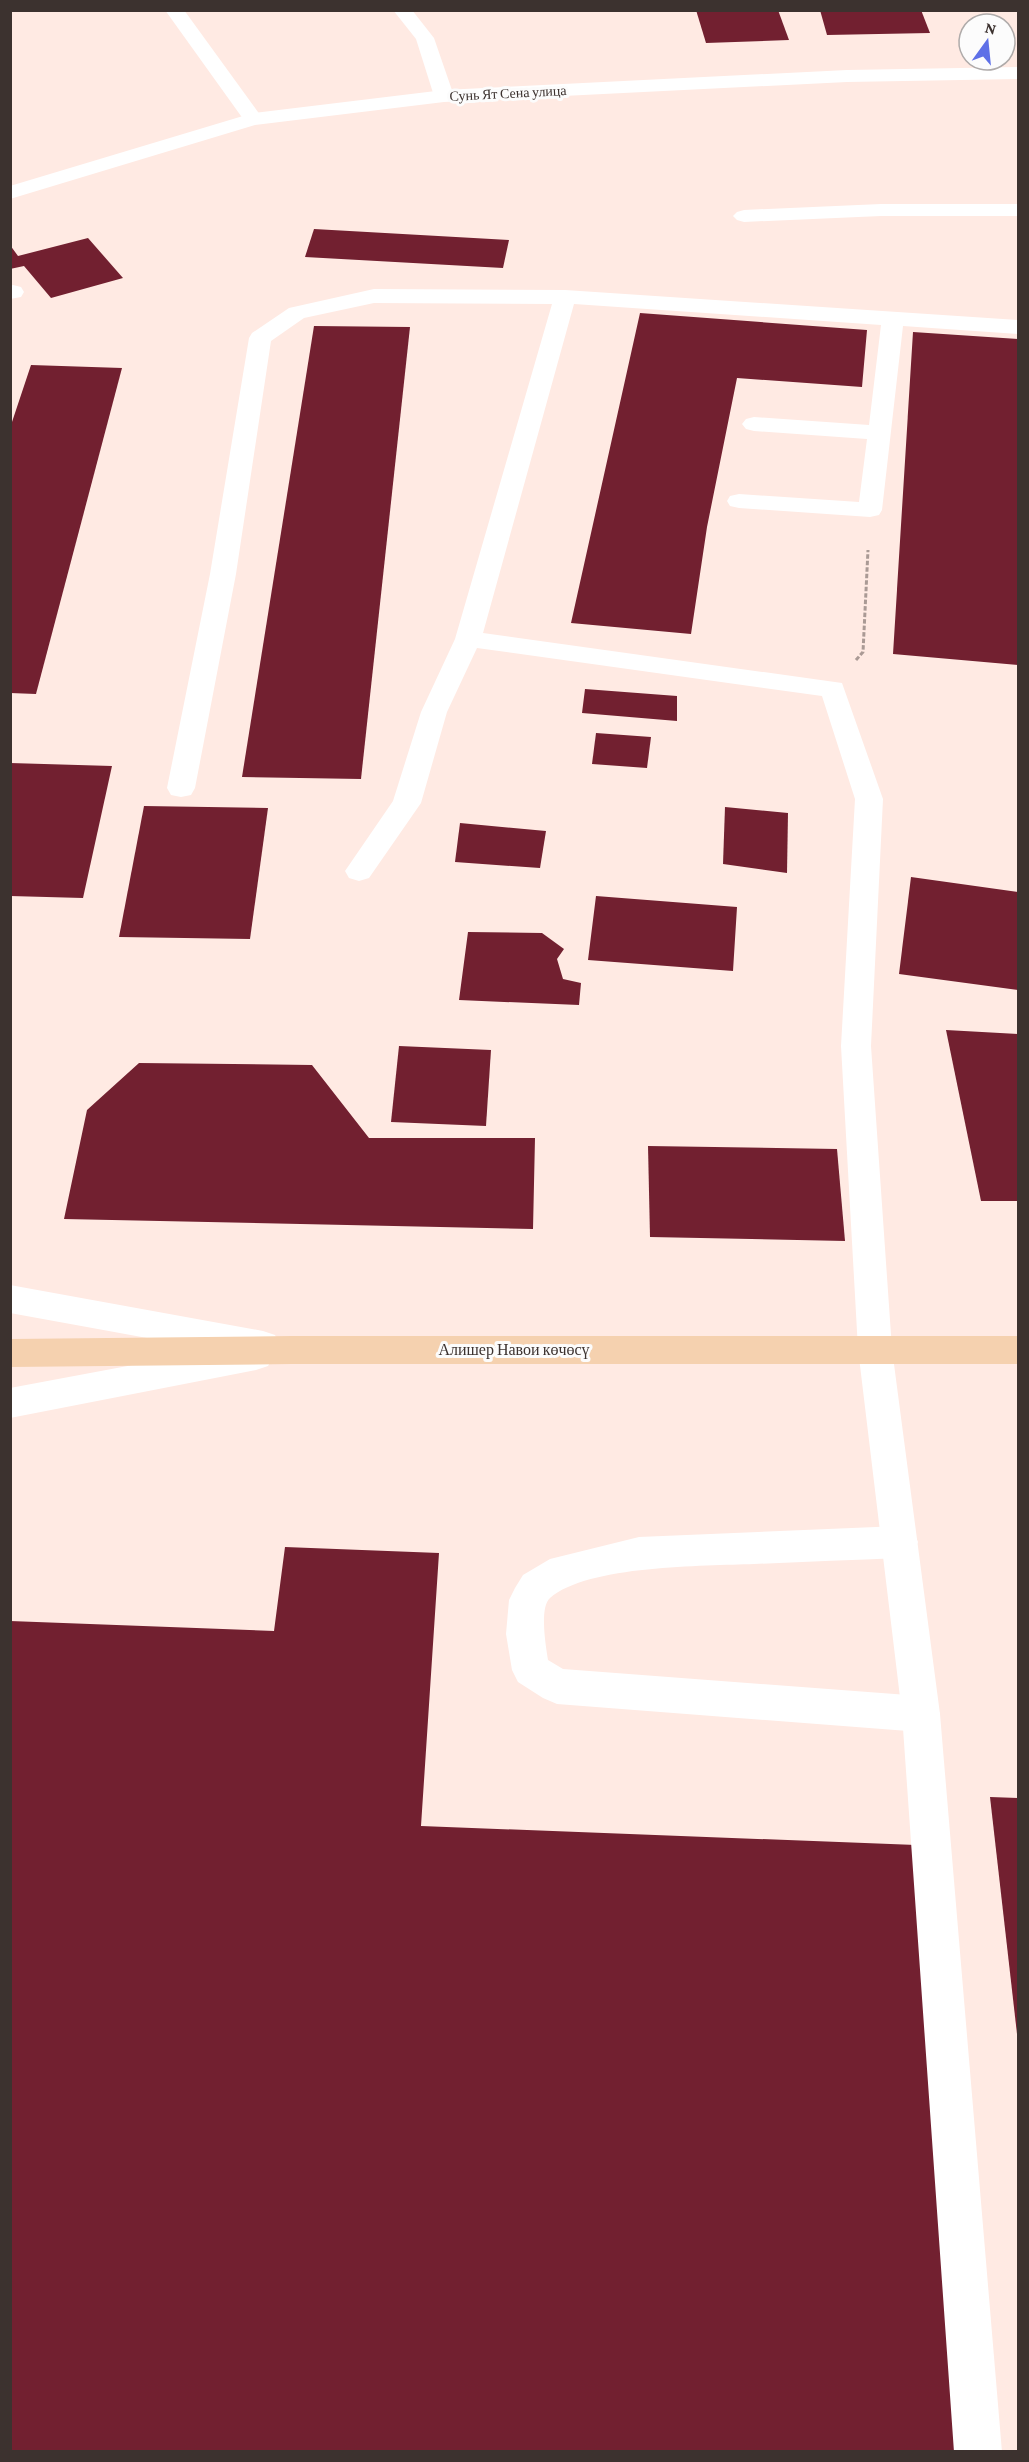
<svg xmlns="http://www.w3.org/2000/svg" width="1029" height="2462" viewBox="0 0 1029 2462" font-family="'Crimson Pro',serif">
<style>
.building{fill:#722030}
.lines{fill:none;stroke-linecap:round;stroke-linejoin:round}
.path{stroke:#aa9a95;stroke-width:3;stroke-dasharray:4.5 2;stroke-linecap:butt}
.lane{fill:#fff;fill-rule:evenodd}
.street{fill:#fff;fill-rule:evenodd}
.primary{fill:#f5d1af;fill-rule:evenodd}
.labels{text-anchor:middle;stroke-width:6;stroke-linejoin:round;paint-order:stroke}
.far-street-label{font-size:14px;fill:#3c322f;stroke:#fcfcfc}
.street-label{font-size:16px;fill:#3c322f;stroke:#fcfcfc}
</style>
<rect width="100%" height="100%" fill="#ffeae3"/>
<g class="building">
<path d="M696 10H778L789 40 706 43Z"/>
<path d="M820 10H921L930 33 827 35Z"/>
<path d="M314 229 509 240 503 268 305 257Z"/>
<path d="M88 238 123 278 51 298 24 266 10 269V245L18 256Z"/>
<path d="M640 313 867 330 862 387 737 378 707 527 691 634 571 623Z"/>
<path d="M314 326 410 327 361 779 242 777Z"/>
<path d="M913 332 1018 339V665L893 654Z"/>
<path d="M31 365 122 368 36 694 10 693V428Z"/>
<path d="M585 689 677 696V721L582 713Z"/>
<path d="M596 733 651 737 647 768 592 764Z"/>
<path d="M10 763 112 766 83 898 10 896Z"/>
<path d="M144 806 268 808 250 939 119 937Z"/>
<path d="M725 807 788 813 787 873 723 864Z"/>
<path d="M460 823 546 831 540 868 455 862Z"/>
<path d="M911 877 1018 892V990L899 974Z"/>
<path d="M596 896 737 907 733 971 588 960Z"/>
<path d="M468 932 542 933 564 949 557 959 563 979 581 983 579 1005 459 1000Z"/>
<path d="M946 1030 1018 1034V1201H981Z"/>
<path d="M399 1046 491 1050 486 1126 391 1122Z"/>
<path d="M139 1063 312 1065 369 1138H535L533 1229 64 1219 87 1110Z"/>
<path d="M648 1146 837 1149 845 1241 650 1237Z"/>
<path d="M285 1547 439 1553 421 1826 916 1845 963 2452H10V1621L274 1631Z"/>
<path d="M990 1797 1018 1798V2033L1017 2034Z"/>
</g>
<g class="lines">
<path class="path" d="M856 660 863 652 868 550"/>
<g class="lane">
<path d="M165 10H184L263 119 260 123H246Z"/>
<path d="M393 10H412L434 38 454 96 451 100H437L434 96 416 39Z"/>
<path d="M10 1285 263 1331 275 1335 280 1345 268 1366 256 1370 10 1418V1388L213 1350 10 1313Z"/>
<path d="M900 1526 913 1531 918 1542 913 1553 900 1558C851 1560 803 1562 754 1564 704 1566 588 1565 550 1598 539 1608 546 1647 548 1660L563 1669 921 1696 935 1701 940 1714 935 1727 921 1732 557 1704 543 1698 518 1682 512 1670 506 1634 509 1600 515 1588 523 1575 550 1559 639 1537Z"/>
</g>
<g class="street">
<path d="M1018 67V79L847 82 444 102 255 125 10 199V186L253 113 444 90 847 70Z"/>
<path d="M881 204H1018V216H881L744 222 737 220 733 216 737 212 744 210Z"/>
<path d="M13 285 21 287 24 292 21 297 10 299V286Z"/>
<path d="M374 289 565 290 1018 320V334L903 326 882 510 879 515 870 517 739 508 730 506 727 501 730 496 739 494 859 502 867 439 754 431 746 429 742 424 746 419 754 417 869 425 881 325 574 304 483 633 842 683 883 799 871 1046 892 1349 940 1714 1002 2452H954L902 1714 858 1349 841 1046 855 799 822 696 477 648 447 712 421 803 369 878 359 881 349 878 345 871 393 801 421 712 455 639 552 304 374 303 304 318 271 341 236 574 195 788 191 795 181 797 171 795 167 788 210 574 249 338 252 333 289 308Z"/>
</g>
<path class="primary" d="M292 1336H1018V1364H292L10 1367V1339Z"/>
</g>
<g class="labels">
<g class="far-street-label">
<text transform="translate(508 93) rotate(-3)" y="5">Сунь Ят Сена улица</text>
</g>
<g class="street-label">
<text x="514" y="1355">Алишер Навои көчөсү</text>
</g>
</g>
<rect width="1029" height="2462" fill="none" stroke="#3c322f" stroke-width="24"/>
<g transform="translate(987 42) rotate(15)"><circle r="28" fill="#fcfcfc" stroke="#afabaa" stroke-width="1.5"/>
<path d="M0-4.5L10 22L0 15L-10 22Z" fill="#5e70e7"/>
<text y="-9" font-size="16" font-weight="bold" text-anchor="middle" fill="#3c322f">N</text>
</g>
</svg>
